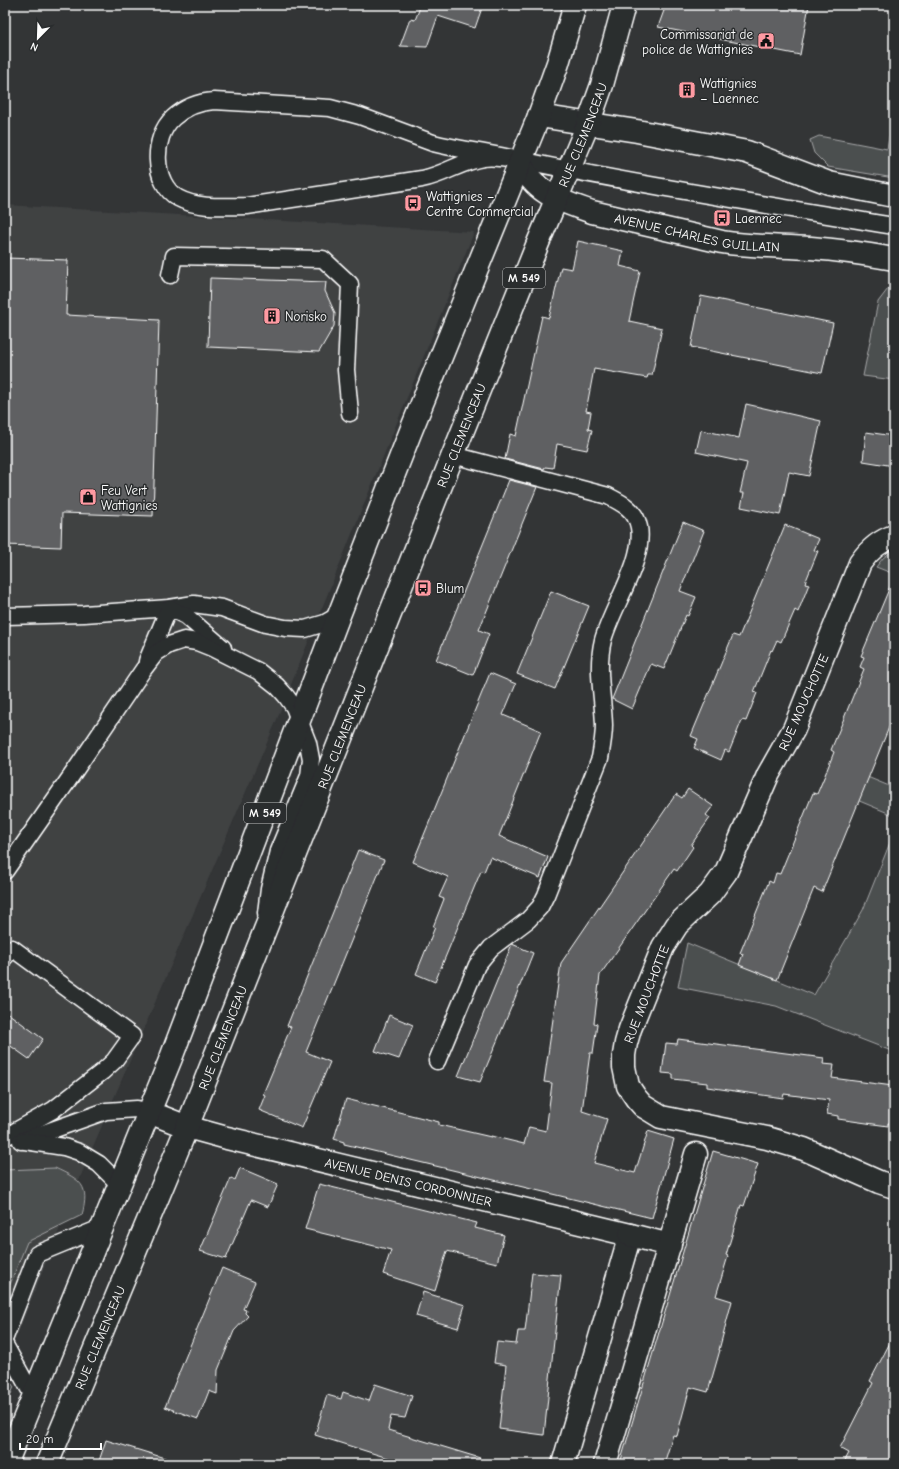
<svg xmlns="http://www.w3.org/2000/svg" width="899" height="1469" viewBox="0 0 899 1469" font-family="'Comic Neue',sans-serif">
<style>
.built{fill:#404243}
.green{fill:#4c4f50;stroke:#a6a7a8}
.building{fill:#5f6162;stroke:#fff}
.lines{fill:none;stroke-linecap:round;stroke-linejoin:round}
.lane-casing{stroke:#fff;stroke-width:19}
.street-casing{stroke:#fff;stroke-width:25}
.secondary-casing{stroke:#fff;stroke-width:25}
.primary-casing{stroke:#fff;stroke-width:25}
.lane{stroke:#2a2d2e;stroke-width:16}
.street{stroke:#2a2d2e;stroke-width:22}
.secondary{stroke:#2a2d2e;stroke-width:22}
.primary{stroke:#2a2d2e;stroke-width:22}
.labels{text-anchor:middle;stroke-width:3;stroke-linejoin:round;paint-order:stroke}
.shield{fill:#2a2d2e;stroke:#bfc0c0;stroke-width:1}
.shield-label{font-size:12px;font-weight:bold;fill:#fff}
.poi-label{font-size:13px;fill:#fff;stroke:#2a2d2e;text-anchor:start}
.street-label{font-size:13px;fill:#fff;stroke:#2a2d2e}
</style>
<rect width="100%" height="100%" fill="#333536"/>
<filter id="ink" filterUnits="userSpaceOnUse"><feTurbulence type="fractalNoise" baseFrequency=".025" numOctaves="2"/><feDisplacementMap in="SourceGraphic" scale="8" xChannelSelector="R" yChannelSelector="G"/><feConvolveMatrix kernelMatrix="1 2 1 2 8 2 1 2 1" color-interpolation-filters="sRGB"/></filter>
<g filter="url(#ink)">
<path class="built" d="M5 205 474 232 275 724 88 1158 5 1365Z"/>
<g class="green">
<path d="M890 132H894V178L828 167 814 153 810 140 819 136 887 149Z"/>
<path d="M894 281V380L863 376 878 302Z"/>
<path d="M894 550V574L876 567 883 558Z"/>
<path d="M831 762 894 788V1052L776 1006 678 987 687 943 814 995 863 910 891 840 893 815 821 785Z"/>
<path d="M55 1168C81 1180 90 1185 82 1215L27 1242 5 1297V1170Z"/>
<path d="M5 1374 14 1387 5 1408Z"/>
</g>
<g class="building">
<path d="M419 5H483L475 28 438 16 427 47 400 46 410 19 415 20 419 10Z"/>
<path d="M666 5H809L800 55 658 27Z"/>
<path d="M578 241 623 251 620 266 640 271 629 321 662 328 652 375H648L647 378 594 369 586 411 591 412 588 429 592 430 587 450 557 444 553 468 545 467 544 469 505 459 510 434 516 436 542 316 549 318 561 267 572 269Z"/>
<path d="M5 258 68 260 66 315 159 320 153 516 62 513 61 547 5 545Z"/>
<path d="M210 278 326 282 325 291 335 313 334 326 319 352 208 347Z"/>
<path d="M701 296 833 323 822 373 691 347Z"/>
<path d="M746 404 821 421 809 476 789 472 780 515 741 507 744 493H740L747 463 696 452 701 430 739 438Z"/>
<path d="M866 432 894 436V466L863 461Z"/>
<path d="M509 480 537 487 479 630 489 634 473 675 436 660Z"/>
<path d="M683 522 704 531 680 591 696 597 688 616 686 615 664 669 651 664 632 709 612 699Z"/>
<path d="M785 525 819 539 814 550 818 551 805 583 809 584 798 612 795 610 781 642 777 640 772 651 771 650 754 692 757 693 746 721 742 720 729 752 725 750 721 760 694 748 698 739 691 736 733 635 739 637Z"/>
<path d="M894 577V715L822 892 814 888 777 980 739 965 743 954 740 953 769 881 773 883 776 873 780 874 813 793 817 794 825 775 834 752 831 750 864 669 860 667 864 657 861 656Z"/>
<path d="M551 591 589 606 555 689 517 674Z"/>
<path d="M490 673 516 684 503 715 541 731 499 836 548 857 540 878 490 857 484 872 481 871 435 982 416 974 435 927H433L444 899 439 897 448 877 413 862Z"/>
<path d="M688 789 713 806 706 815 710 818 691 845 693 847 677 871 674 869 600 975 594 1023 597 1024 595 1039 593 1053H590L582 1111 607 1119 594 1163 635 1173 648 1131 674 1139 652 1218 344 1144V1142L334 1139 346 1099 439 1122V1125L491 1137V1136L524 1144 529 1127 546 1131 552 1083 544 1082 561 963 676 794 682 798Z"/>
<path d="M358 850 384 860 306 1052 330 1062 302 1128 259 1110 265 1095 263 1094 291 1027 287 1026Z"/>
<path d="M512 944 533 953 513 1003 480 1082 458 1076Z"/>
<path d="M5 1011 43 1039 29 1059 5 1042Z"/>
<path d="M389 1015 413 1025 399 1059 375 1051Z"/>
<path d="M678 1039 824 1058 823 1064 834 1065 832 1078 893 1086 892 1092H894V1124L888 1123V1126L838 1119V1116L827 1114 829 1100 784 1094 783 1098 707 1087V1083L673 1079V1074L662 1073 666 1043 677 1044Z"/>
<path d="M713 1151 758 1164 744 1206 741 1205 726 1255 728 1256 716 1296 732 1301 719 1350H720L708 1392 690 1387 677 1436 673 1435 664 1464H634L621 1460Z"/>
<path d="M240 1168 278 1184 268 1207 251 1200 226 1259 200 1251 231 1178 235 1180Z"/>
<path d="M319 1184 477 1223 475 1228 504 1235 497 1263 447 1251 435 1291 383 1274 391 1250 305 1229Z"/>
<path d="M222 1268 255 1282 243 1309 246 1310 245 1313 248 1316 234 1331 218 1370 217 1394 209 1391 198 1419 165 1407Z"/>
<path d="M532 1273 561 1275 544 1435 499 1429 506 1365 494 1363 497 1342 516 1344 518 1331H525Z"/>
<path d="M423 1292 465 1305 458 1328 416 1316Z"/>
<path d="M894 1335V1464H843L849 1453 840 1448 873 1383 870 1381Z"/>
<path d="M375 1384 412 1396 405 1418 391 1416 388 1430 480 1458 479 1464H407L315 1435 327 1395 341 1399 343 1392 369 1401Z"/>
<path d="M106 1440 168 1459 167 1464H98Z"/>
</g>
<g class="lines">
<defs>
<g id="lane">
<path d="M520 161C509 159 495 156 483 158 462 161 444 175 422 179L247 206C226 206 198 209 178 198 152 183 152 137 173 118 185 107 198 102 214 101L330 108 360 116 433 143C455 149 478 151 501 156 631 184 763 204 894 226"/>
<path d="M170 275 174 256 323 259 350 284 346 370 350 413"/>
<path d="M5 616 84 614 169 608 194 604 222 608 265 624 285 628 305 629 325 623 339 615"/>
<path d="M147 661 169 608 186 616 223 648"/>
<path d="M5 871 74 772 143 670 156 653 169 645 184 640 197 642 212 648 258 671 277 686 286 696 294 707 308 743 311 759 309 776 278 851 269 889 266 913"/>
<path d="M5 957 12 948 132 1036 114 1061 102 1072 53 1110 5 1137"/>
<path d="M437 1061 477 965 491 948 528 920 540 907 546 895 600 758C602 747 604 736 604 725 603 697 596 668 603 640 612 607 645 560 639 527 636 510 622 503 608 496L453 455"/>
<path d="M21 1141 106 1111 137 1109 149 1112"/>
<path d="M25 1141 64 1147 79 1152 99 1164 120 1185"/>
<path d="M5 1337 37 1254 103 1227"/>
<path d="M5 1345 34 1398"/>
</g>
<g id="street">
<path d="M894 536C879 541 869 550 860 563L794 729 768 775 726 872 710 894 677 925 663 947 630 1029 626 1043 624 1055V1067L628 1086 636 1098 643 1106 661 1117 767 1138 804 1149 879 1182 894 1187"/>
<path id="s1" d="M187 1127 227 1138 630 1235 563 1464"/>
<path d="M630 1235 670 1245"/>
<path d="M605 1464 696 1154"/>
</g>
<g id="secondary">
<path d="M539 116 637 131 747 152 829 183 894 196"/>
<path id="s2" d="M520 161C534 194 561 201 592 212L722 242C751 247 781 246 811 248 839 250 866 254 894 259"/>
</g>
<g id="primary">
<path d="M149 1112 187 1127"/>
<path d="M6 1464 171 1058 339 615 410 433 539 116 558 63 575 5"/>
<path id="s3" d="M47 1464 187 1127 453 455 538 243 588 124 602 85 624 5"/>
</g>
</defs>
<use href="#lane" class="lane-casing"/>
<use href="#street" class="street-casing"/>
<use href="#secondary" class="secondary-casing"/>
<use href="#primary" class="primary-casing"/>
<use href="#lane" class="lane"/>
<use href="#street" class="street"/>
<use href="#secondary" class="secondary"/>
<use href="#primary" class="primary"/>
</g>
</g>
<defs>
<symbol id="civic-square" viewBox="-11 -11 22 22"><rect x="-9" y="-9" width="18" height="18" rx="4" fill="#ff9aa2" stroke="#2a2d2e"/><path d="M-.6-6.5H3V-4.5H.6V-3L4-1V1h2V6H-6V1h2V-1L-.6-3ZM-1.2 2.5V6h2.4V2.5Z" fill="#111"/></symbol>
<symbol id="building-square" viewBox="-11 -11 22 22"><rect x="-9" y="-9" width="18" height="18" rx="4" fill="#ff9aa2" stroke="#2a2d2e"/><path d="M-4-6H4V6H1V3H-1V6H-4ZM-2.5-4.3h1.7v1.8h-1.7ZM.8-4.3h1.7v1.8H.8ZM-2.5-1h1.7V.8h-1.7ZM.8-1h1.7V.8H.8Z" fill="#111"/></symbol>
<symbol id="bus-square" viewBox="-11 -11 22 22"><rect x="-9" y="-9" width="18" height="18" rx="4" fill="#ff9aa2" stroke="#2a2d2e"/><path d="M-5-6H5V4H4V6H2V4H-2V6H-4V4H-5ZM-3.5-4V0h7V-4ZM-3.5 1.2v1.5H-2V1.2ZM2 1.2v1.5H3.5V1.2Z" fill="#111"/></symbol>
<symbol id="shop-square" viewBox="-11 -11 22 22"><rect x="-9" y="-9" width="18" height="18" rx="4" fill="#ff9aa2" stroke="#2a2d2e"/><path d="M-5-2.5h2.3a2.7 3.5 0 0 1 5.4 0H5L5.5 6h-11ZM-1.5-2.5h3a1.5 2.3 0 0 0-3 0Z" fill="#111"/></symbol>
</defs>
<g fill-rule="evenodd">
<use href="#civic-square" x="756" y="31" width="20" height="20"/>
<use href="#building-square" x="677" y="80" width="20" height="20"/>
<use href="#bus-square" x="403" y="193" width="20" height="20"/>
<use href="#bus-square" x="712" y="208" width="20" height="20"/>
<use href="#building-square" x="262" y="306" width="20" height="20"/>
<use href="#shop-square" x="78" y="487" width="20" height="20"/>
<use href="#bus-square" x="413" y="578" width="20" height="20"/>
</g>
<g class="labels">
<g class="shield">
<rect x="503" y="268" width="42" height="20" rx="3"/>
<rect x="244" y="803" width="42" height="20" rx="3"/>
</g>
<g class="shield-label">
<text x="524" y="282">M 549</text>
<text x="265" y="817">M 549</text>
</g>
<g class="poi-label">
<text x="753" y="39" text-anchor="end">Commissariat de<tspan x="753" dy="15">police de Wattignies</tspan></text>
<text x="700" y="88">Wattignies<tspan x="700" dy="15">– Laennec</tspan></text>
<text x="426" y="201">Wattignies –<tspan x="426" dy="15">Centre Commercial</tspan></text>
<text x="735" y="223">Laennec</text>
<text x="285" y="321">Norisko</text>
<text x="101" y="495">Feu Vert<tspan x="101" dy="15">Wattignies</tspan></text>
<text x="436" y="593">Blum</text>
</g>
<g class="street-label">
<text dy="5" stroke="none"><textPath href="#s3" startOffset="1433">RUE CLEMENCEAU</textPath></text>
<text dy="5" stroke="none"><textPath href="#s2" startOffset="199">AVENUE CHARLES GUILLAIN</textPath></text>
<text dy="5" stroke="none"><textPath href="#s3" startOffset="1109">RUE CLEMENCEAU</textPath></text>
<text transform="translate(803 702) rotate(-66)" y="5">RUE MOUCHOTTE</text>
<text dy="5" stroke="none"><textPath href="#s3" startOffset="785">RUE CLEMENCEAU</textPath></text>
<text transform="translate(646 994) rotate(-69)" y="5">RUE MOUCHOTTE</text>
<text dy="5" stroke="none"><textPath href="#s3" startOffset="461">RUE CLEMENCEAU</textPath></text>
<text dy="5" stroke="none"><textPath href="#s1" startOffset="228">AVENUE DENIS CORDONNIER</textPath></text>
<text dy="5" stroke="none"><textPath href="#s3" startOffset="137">RUE CLEMENCEAU</textPath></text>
</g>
</g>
<rect width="899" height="1469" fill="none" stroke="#2a2d2e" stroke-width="20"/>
<rect x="10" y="10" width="879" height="1449" fill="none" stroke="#fff" stroke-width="1.5" filter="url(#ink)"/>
<g transform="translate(38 38) rotate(203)" stroke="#2a2d2e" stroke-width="3" paint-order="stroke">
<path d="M0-3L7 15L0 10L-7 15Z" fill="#ffffff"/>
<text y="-6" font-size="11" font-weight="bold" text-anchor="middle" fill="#ffffff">N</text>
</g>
<path d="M20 1443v6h81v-6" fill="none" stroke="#ffffff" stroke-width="2"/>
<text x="26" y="1443" font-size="12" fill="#ffffff" stroke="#2a2d2e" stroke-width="3" paint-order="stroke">20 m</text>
</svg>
